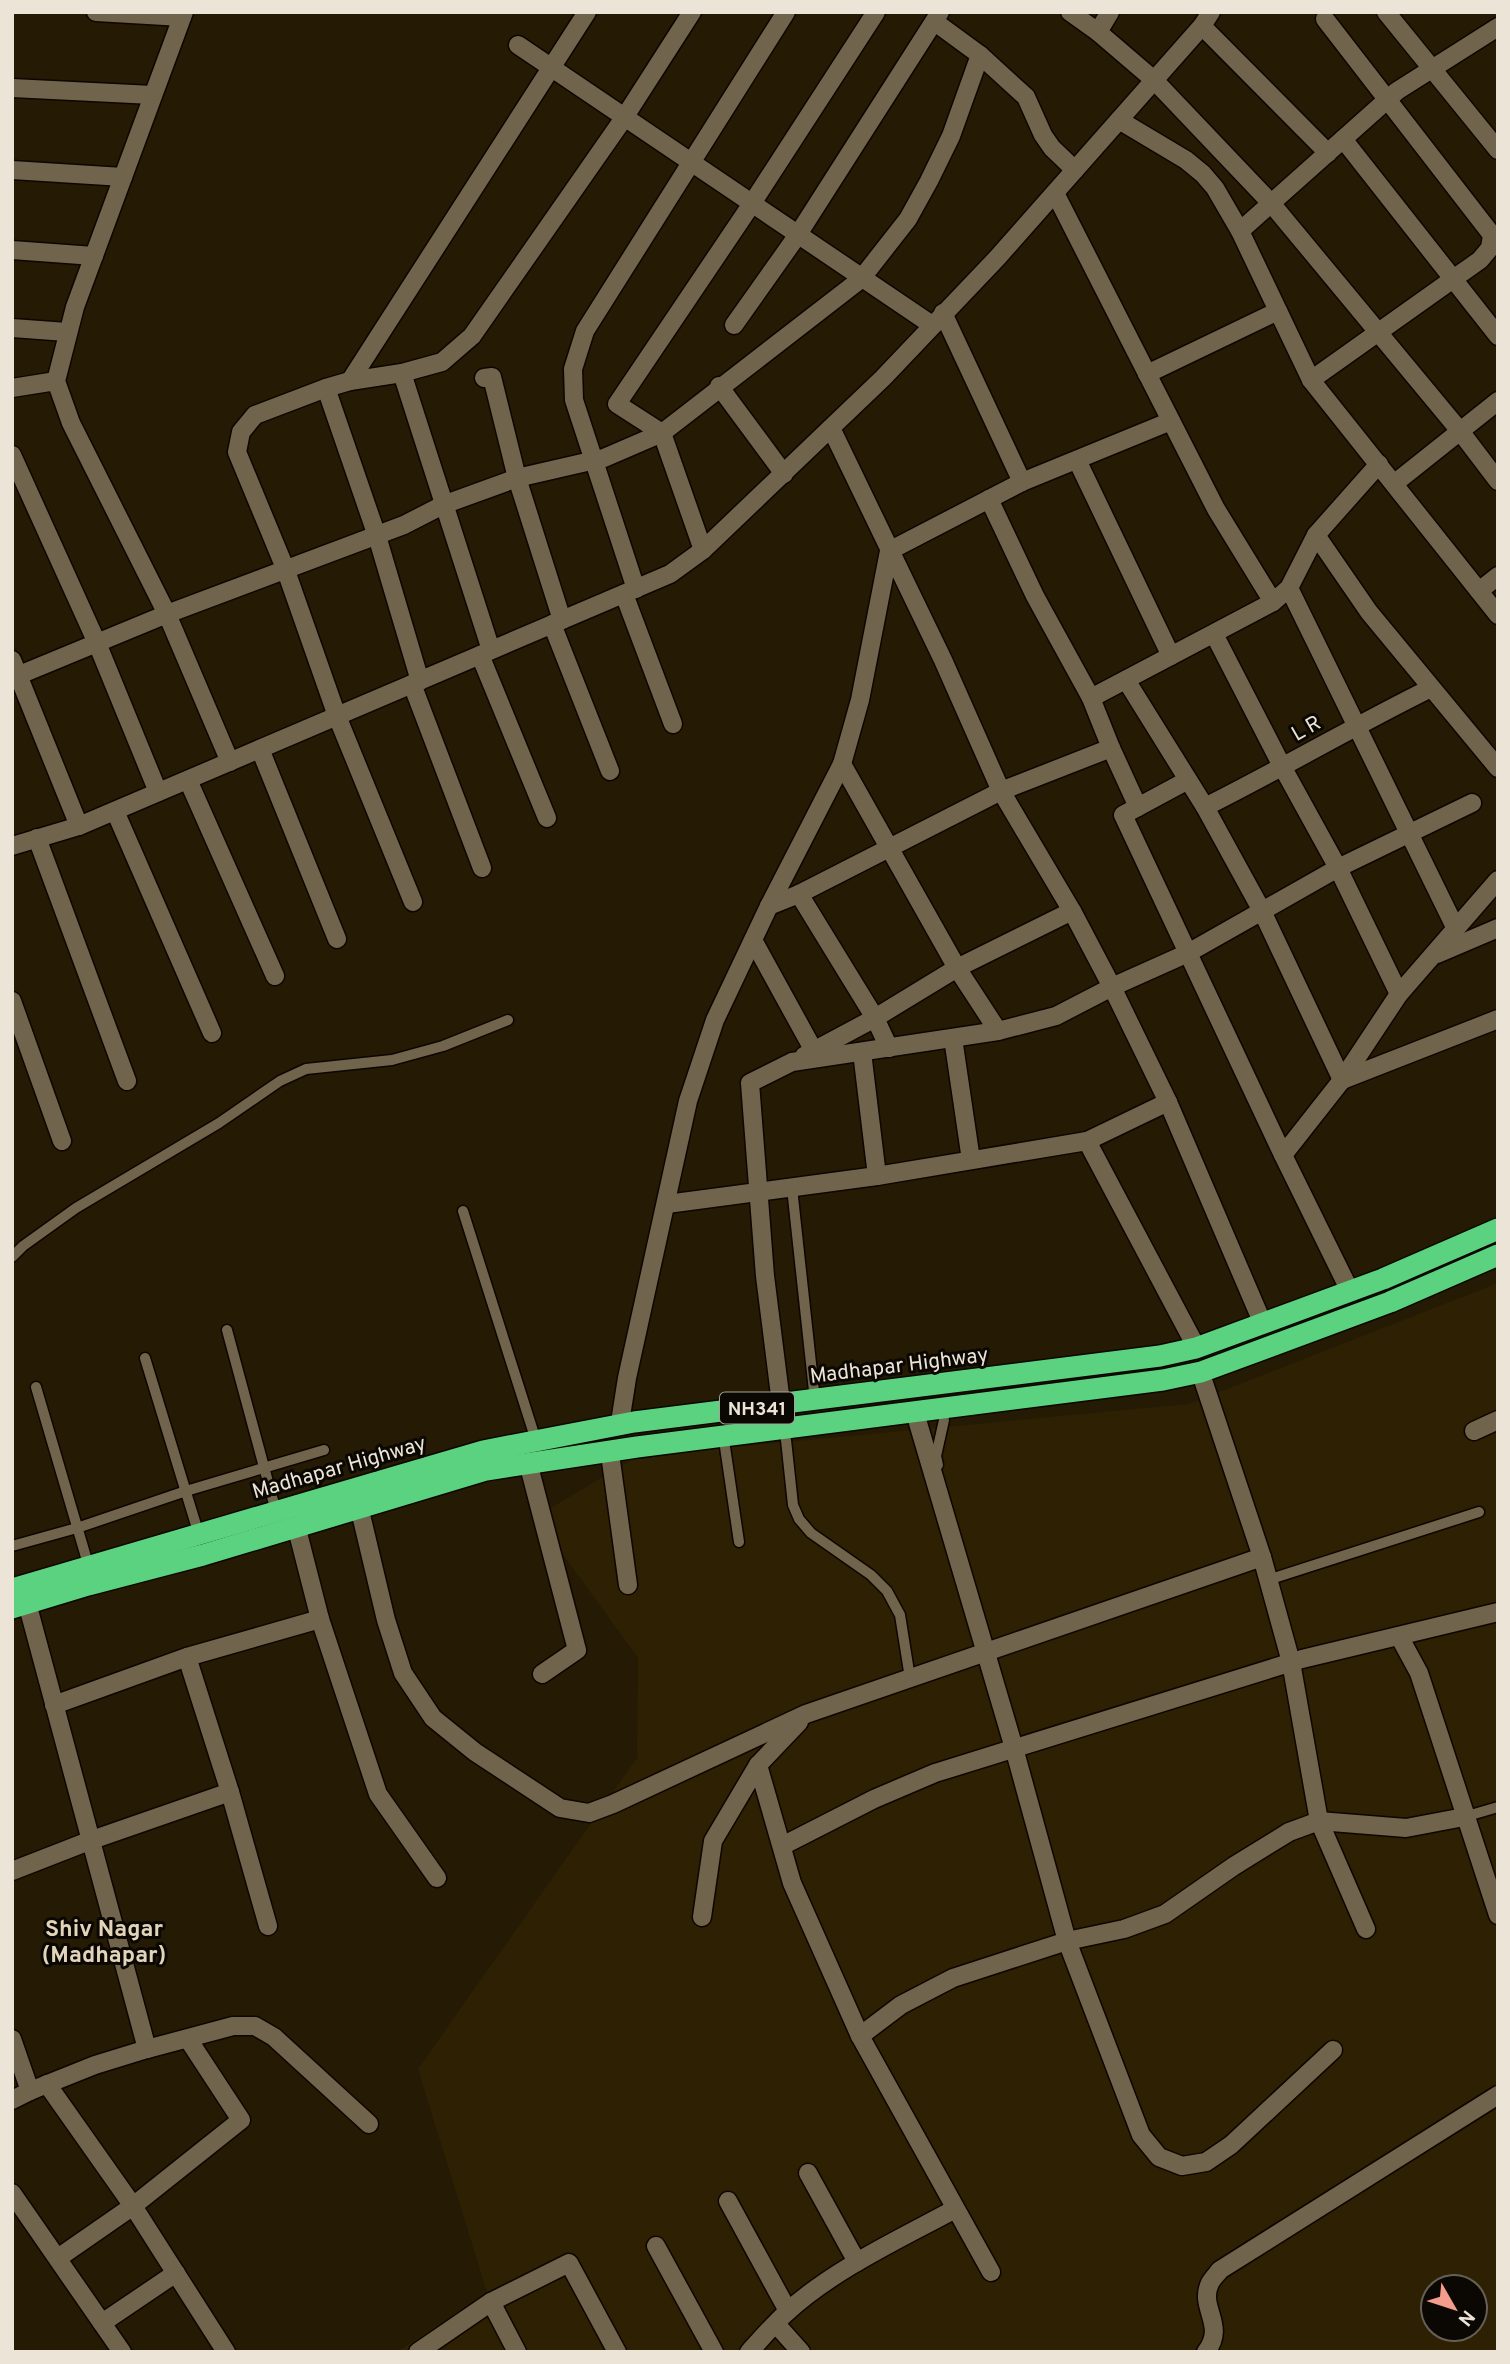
<svg xmlns="http://www.w3.org/2000/svg" width="1510" height="2364" viewBox="0 0 1510 2364" font-family="Overpass,sans-serif">
<style>
.built{fill:#2e2103;fill-rule:evenodd}
.lines{fill:none;stroke-linecap:round;stroke-linejoin:round}
.lane-casing{stroke:#0e0600;stroke-width:13}
.street-casing{stroke:#0e0600;stroke-width:21}
.highway-casing{stroke:#0e0600;stroke-width:24}
.lane{stroke:#70644c;stroke-width:10}
.street{stroke:#70644c;stroke-width:18}
.highway{stroke:#5bd27f;stroke-width:21}
.labels{text-anchor:middle;stroke-width:6;stroke-linejoin:round;paint-order:stroke}
.shield{fill:#0b0702;stroke:#a8a297;stroke-width:2}
.shield-label{font-size:19px;font-weight:bold;fill:#ebe4d7}
.street-label{font-size:21px;fill:#ebe4d7;stroke:#0b0702}
.neighbourhood-label{font-size:23px;font-weight:bold;fill:#e1d4b9;stroke:#0b0702}
</style>
<rect width="100%" height="100%" fill="#251b05"/>
<path class="built" d="M1498 1283V2352H397L487 2292 418 2069 637 1758 638 1658 536 1517 638 1456 1189 1404ZM1433 2287H1475V2329H1433Z"/>
<g class="lines">
<defs>
<g id="lane">
<path d="M792 1188 814 1391"/>
<path d="M463 1211 533 1431"/>
<path d="M12 1257 23 1246 76 1208 219 1123 280 1081 306 1069 392 1060 443 1046 508 1020"/>
<path d="M227 1330 274 1504"/>
<path d="M145 1358 196 1525"/>
<path d="M36 1387 86 1557"/>
<path d="M786 1440 793 1505 799 1519 811 1533 871 1575 887 1591 900 1615 910 1678"/>
<path d="M725 1447 739 1542"/>
<path d="M938 1465 936 1456 944 1420"/>
<path d="M12 1546 77 1528 186 1491 324 1450"/>
<path d="M1268 1580 1479 1512"/>
<path d="M1464 1817 1498 1807"/>
</g>
<g id="street">
<path d="M96 12 182 17"/>
<path d="M184 12 75 307 56 381 71 423 167 614 230 762"/>
<path d="M1070 12 1098 32 1154 80 1271 203 1460 431 1498 481"/>
<path d="M1386 12 1498 150"/>
<path d="M935 22 980 55 1026 97 1043 135 1052 148 1075 170"/>
<path d="M1202 26 1328 153"/>
<path d="M1098 32 1110 12"/>
<path d="M518 45 932 325"/>
<path d="M12 88 153 95"/>
<path d="M1119 120 1186 160 1203 174 1215 188 1240 231 1311 380 1498 615"/>
<path d="M1343 139 1498 336"/>
<path d="M12 170 123 177"/>
<path d="M1055 193 1216 509 1273 602"/>
<path d="M1240 231 1397 91 1498 27"/>
<path d="M12 250 94 256"/>
<path d="M943 313 1022 482"/>
<path d="M734 325 797 236 940 12"/>
<path d="M12 328 67 332"/>
<path d="M402 373 491 650"/>
<path d="M1147 374 1278 311"/>
<path d="M484 378 492 377 517 478 562 620"/>
<path d="M1311 380 1480 260 1490 248 1492 235 1325 19"/>
<path d="M350 381 587 12"/>
<path d="M719 386 784 474"/>
<path d="M12 388 56 381"/>
<path d="M326 388 377 536 420 681"/>
<path d="M831 428 943 660 1001 791 1072 911 1112 987 1168 1102 1260 1317"/>
<path d="M12 455 97 643 158 792"/>
<path d="M1077 460 1171 656"/>
<path d="M1395 483 1498 401"/>
<path d="M989 499 1035 596 1091 698"/>
<path d="M1316 535 1369 612 1498 768"/>
<path d="M703 550 662 433 617 404 751 205 876 12"/>
<path d="M1289 588 1456 929"/>
<path d="M636 589 574 400 573 369 585 331 786 12"/>
<path d="M1479 591 1498 576"/>
<path d="M624 594 673 724"/>
<path d="M552 624 610 771"/>
<path d="M1214 634 1283 768 1338 868 1399 994"/>
<path d="M480 655 547 818"/>
<path d="M12 660 79 826"/>
<path d="M12 678 167 614 404 525 443 505 517 478 604 458 662 433 861 279 908 219 929 181 951 136 980 55"/>
<path d="M1126 680 1205 807 1262 911 1342 1080 1498 1019"/>
<path d="M412 684 482 868"/>
<path d="M1111 748 1138 807"/>
<path d="M260 749 337 939"/>
<path d="M842 764 957 968 998 1031"/>
<path d="M188 780 275 976"/>
<path d="M1188 780 1123 815 1283 1155 1346 1283"/>
<path d="M1205 807C1281 769 1354 726 1431 688"/>
<path d="M115 811 212 1033"/>
<path d="M37 838 127 1081"/>
<path d="M12 846 79 826 670 574 703 550 883 378 998 257 1202 26 1211 12"/>
<path d="M799 894 875 1018 889 1048"/>
<path d="M413 902 337 716 285 568 237 452 241 432 255 415 326 388 350 381 402 373 442 362 472 336 624 118 692 12"/>
<path d="M769 906 799 894 1001 791 1111 748 1091 698 1273 602 1289 588 1316 535 1379 464"/>
<path d="M753 940 814 1051"/>
<path d="M1437 954 1498 928"/>
<path d="M12 1001 62 1141"/>
<path d="M953 1038 971 1160"/>
<path d="M862 1052 877 1176"/>
<path d="M804 1056 875 1018 957 968 1072 911"/>
<path d="M1087 1141 1192 1339"/>
<path d="M1283 1155 1342 1080 1399 994 1498 880"/>
<path d="M667 1204 877 1176 1087 1141 1168 1102"/>
<path d="M1204 1383 1262 1557 1291 1662 1319 1821 1366 1929"/>
<path d="M780 1395 765 1276 750 1083 792 1062 998 1031 1056 1016 1112 987 1188 953 1338 868 1472 803"/>
<path d="M621 1416 627 1378 688 1101 715 1020 769 906 842 764 860 700 889 551 1022 482 1171 421"/>
<path d="M918 1423 1014 1748 1067 1941 1141 2135 1159 2157 1182 2166 1206 2162 1231 2145 1333 2050"/>
<path d="M1474 1431 1498 1420"/>
<path d="M611 1461 628 1585"/>
<path d="M531 1474 577 1650 542 1674"/>
<path d="M362 1519 386 1620 403 1673 433 1718 475 1752 560 1808 589 1813 613 1804 806 1714 1262 1557"/>
<path d="M299 1537 320 1619 378 1794 437 1878"/>
<path d="M30 1614 147 2049"/>
<path d="M1399 1636 1419 1673 1498 1915"/>
<path d="M187 1657 230 1792 268 1926"/>
<path d="M54 1705 187 1657 320 1619"/>
<path d="M758 1765 792 1883 860 2036 991 2272"/>
<path d="M782 1846 874 1799 935 1773 1302 1659 1498 1612"/>
<path d="M12 1871 89 1841 230 1792"/>
<path d="M702 1917 713 1841 758 1765 799 1722"/>
<path d="M860 2036 901 2005 953 1978 1067 1941 1124 1929 1165 1914 1234 1866 1289 1832 1319 1821 1406 1828 1464 1817"/>
<path d="M12 2039 30 2091"/>
<path d="M47 2084 133 2206 226 2352"/>
<path d="M12 2100 30 2091 95 2065 147 2049 233 2026H255L274 2037 369 2124"/>
<path d="M808 2173 857 2262"/>
<path d="M12 2193 122 2352"/>
<path d="M728 2201 788 2311"/>
<path d="M656 2246 714 2352"/>
<path d="M58 2258 133 2206 241 2120 188 2039"/>
<path d="M491 2302 517 2352"/>
<path d="M102 2323 176 2273"/>
<path d="M776 2324 801 2352"/>
<path d="M418 2352 491 2302 569 2263 617 2352"/>
<path d="M749 2352C761 2339 773 2325 786 2313 832 2270 900 2239 955 2209"/>
<path d="M1206 2352C1227 2325 1198 2308 1210 2283 1212 2279 1217 2274 1220 2270L1498 2095"/>
</g>
<g id="highway">
<path d="M12 1589 483 1451 634 1422 1160 1356 1196 1348 1383 1279 1498 1229"/>
<path d="M12 1608 88 1585 203 1555 486 1470 637 1447 1163 1380 1201 1372 1390 1302 1498 1255"/>
</g>
</defs>
<use href="#lane" class="lane-casing"/>
<use href="#street" class="street-casing"/>
<use href="#highway" class="highway-casing"/>
<use href="#lane" class="lane"/>
<use href="#street" class="street"/>
<use href="#highway" class="highway"/>
</g>
<g class="labels">
<rect class="shield" x="720" y="1392.5" width="74" height="31" rx="5"/>
<g class="shield-label">
<text x="757" y="1415">NH341</text>
</g>
<g class="street-label">
<text transform="translate(1306 728) rotate(-30)" y="7">L R</text>
<text transform="translate(899 1365) rotate(-7)" y="7">Madhapar Highway</text>
<text transform="translate(339 1467) rotate(-16)" y="7">Madhapar Highway</text>
</g>
<g class="neighbourhood-label">
<text x="104" y="1936">Shiv Nagar<tspan x="104" dy="26">(Madhapar)</tspan></text>
</g>
</g>
<rect width="1510" height="2364" fill="none" stroke="#ebe4d7" stroke-width="28"/>
<g transform="translate(1454 2308) rotate(129)"><circle r="33" fill="#0b0702" stroke="#655f57" stroke-width="2"/>
<path d="M0-5L12 26L0 18L-12 26Z" fill="#f49d8d"/>
<text y="-10" font-size="19" font-weight="bold" text-anchor="middle" fill="#ebe4d7">N</text>
</g>
</svg>
